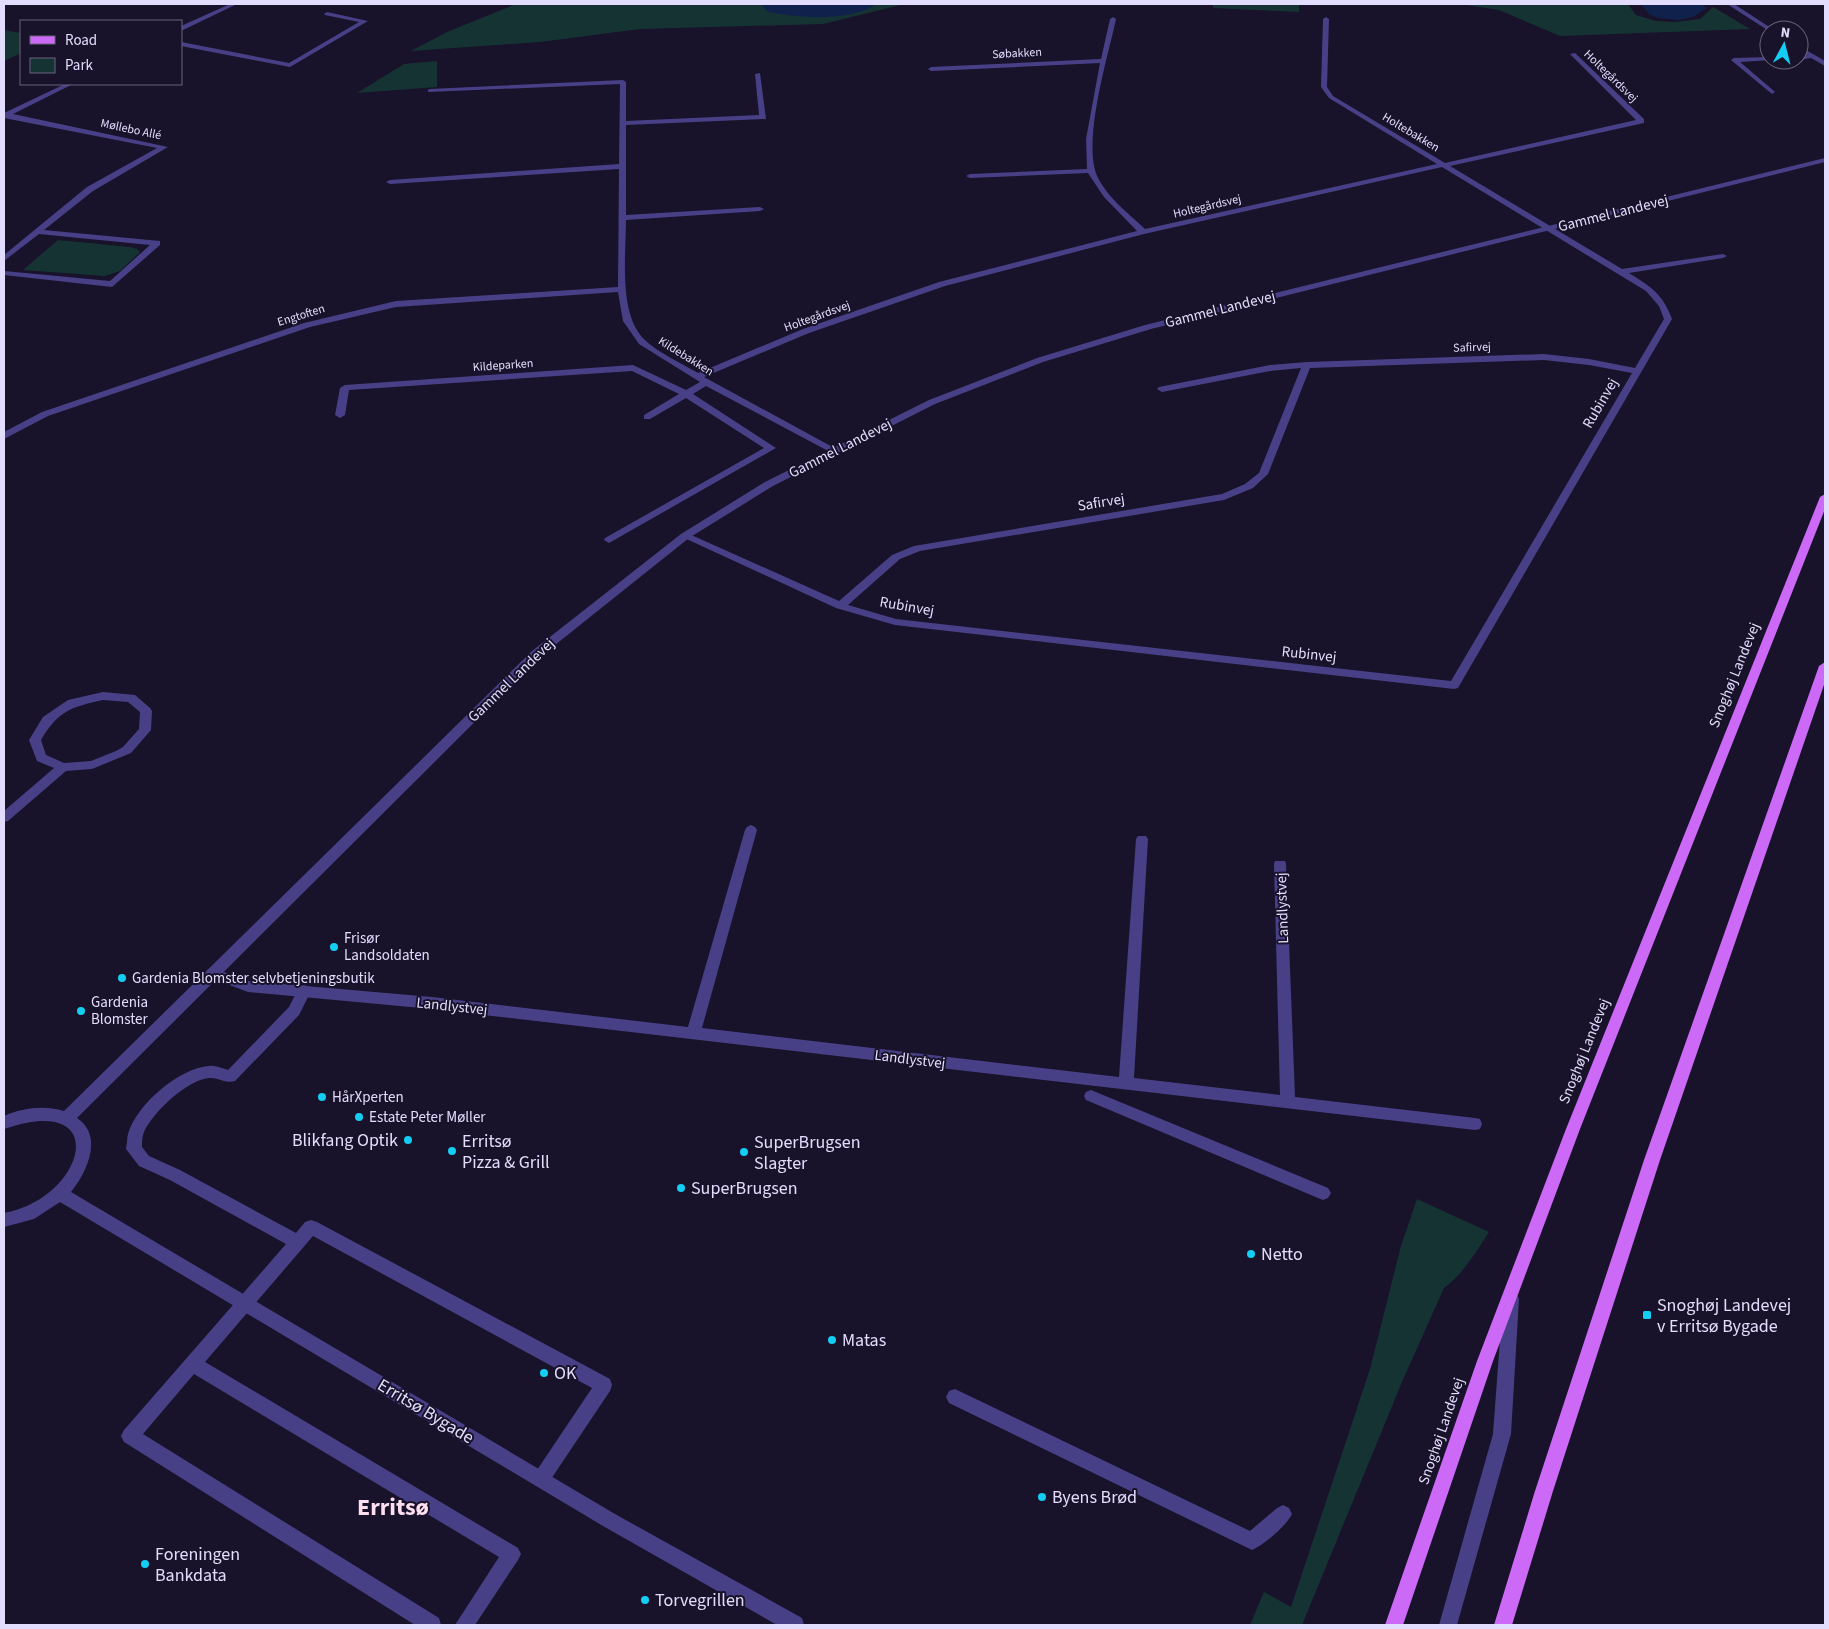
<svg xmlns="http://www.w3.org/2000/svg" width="1829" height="1629" viewBox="0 0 1829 1629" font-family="'Source Sans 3',sans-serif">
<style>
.green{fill:#163334}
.water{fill:#10224b}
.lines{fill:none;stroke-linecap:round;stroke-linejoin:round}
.service{fill:#484086;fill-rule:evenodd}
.minor{fill:#484086;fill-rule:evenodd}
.tertiary{fill:#484086;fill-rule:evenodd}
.primary{fill:#cc6af7;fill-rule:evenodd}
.poi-dot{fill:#14cdf2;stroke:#18122a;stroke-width:2}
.labels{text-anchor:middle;stroke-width:4;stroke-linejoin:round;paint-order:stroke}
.far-street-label{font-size:12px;fill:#e3ddfd;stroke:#18122a}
.street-label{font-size:15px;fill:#e3ddfd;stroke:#18122a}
.poi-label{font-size:15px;fill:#e3ddfd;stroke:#18122a;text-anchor:start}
.near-poi-label{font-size:18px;fill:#e3ddfd;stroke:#18122a;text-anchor:start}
.near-street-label{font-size:18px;fill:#e3ddfd;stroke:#18122a}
.near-district-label{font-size:24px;font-weight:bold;fill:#fddff0;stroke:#18122a}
</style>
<rect width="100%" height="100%" fill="#18122a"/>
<g class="green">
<path d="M516 4H905L823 24 640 29 540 42 411 51 447 32Z"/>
<path d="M1213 4H1299V12L1213 8Z"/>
<path d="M1460 4H1628L1636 15 1656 21 1675 22 1700 19 1713 7 1750 29 1560 36 1499 10Z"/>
<path d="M4 30 21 33V53L4 61Z"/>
<path d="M437 61V87L357 93 404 64Z"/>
<path d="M58 240 130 247 137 249 140 252 120 271 105 276 23 270Z"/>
<path d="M1417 1199 1489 1232C1476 1252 1463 1274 1444 1288L1402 1382 1302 1625H1250L1264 1592 1291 1607 1370 1369 1401 1246Z"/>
</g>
<g class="water">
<path d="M762 4H877C849 22 800 18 769 12L764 8Z"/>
<path d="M1641 4H1701L1707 8 1693 17 1678 20 1658 18 1649 14Z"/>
</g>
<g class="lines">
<g class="service">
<path d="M304 985 309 987 311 991 299 1015 235 1081C226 1084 218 1077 209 1078 187 1080 153 1112 144 1132 142 1137 142 1142 142 1147L149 1156 180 1170 296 1233 305 1222 311 1220 317 1222 610 1379 612 1385 610 1391 547 1485 541 1488 535 1485 532 1479 535 1473 592 1388 313 1236 205 1362 518 1548 521 1554 518 1560 475 1625H455L499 1557 194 1374 143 1434 439 1618 441 1625H415L124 1442 121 1436 124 1430 286 1244 170 1180 139 1166 126 1149C127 1144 127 1138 128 1134 136 1105 179 1068 209 1066 215 1065 221 1068 228 1070L289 1007 299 987Z"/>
<path d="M1091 1090 1328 1188 1331 1193 1328 1198 1323 1200 1318 1198 1086 1100 1084 1096 1086 1092Z"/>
<path d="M955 1389 1250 1531 1277 1508 1283 1505 1289 1508 1292 1514C1287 1525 1264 1545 1252 1550L949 1403 946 1397 949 1391Z"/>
</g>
<g class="minor">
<path d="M230 4H237L181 31V26Z"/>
<path d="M327 12 368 21 290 67 181 46V42L289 63 359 22 325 15 324 14Z"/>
<path d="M1113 17 1116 19C1108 57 1081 144 1098 178 1108 198 1129 214 1145 229L1437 164 1329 98 1321 87 1323 19 1326 17 1329 19 1327 87 1333 96 1445 163 1636 120 1570 54 1575 53 1644 119V123L1450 166 1622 269 1723 254 1727 256 1723 258 1629 273C1650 286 1663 294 1672 319L1458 688 1454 689 895 625 836 608 680 536 685 533 689 534 839 601 892 555 914 546 1222 494 1245 484 1259 473 1301 368 1270 371 1162 392 1157 389 1159 387 1270 365 1307 362 1544 354 1589 359 1635 368 1664 319 1659 306 1646 291 1442 167 1144 234 945 286 809 333 704 377 838 450 833 453 830 452 706 386 693 394 776 448 609 543 604 540 605 538 764 448 686 398 650 419H644V415L679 394 632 371 349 390 345 415 340 418 335 415 340 388 345 385 633 365 686 390 700 382 639 344 623 321 618 292 396 307 310 327 48 416 4 439V432L42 412 304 323 396 301 618 287 619 169 390 184 386 182 390 180 619 164 620 84 428 92V90L430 89 623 80 626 82V121L759 115 755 74 760 73 766 119 626 125V215L760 207 764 209 760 211 626 220C626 254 618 315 645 340 657 352 683 364 698 373L803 329 939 282 1137 231 1104 197 1088 173 970 178 966 176 970 174 1087 169 1086 139 1100 63 931 71 928 69 931 67 1101 59 1110 19ZM1544 360 1589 365 1632 373 1451 681 896 619 848 605 900 559 920 551 1224 500 1253 488 1268 474 1310 368Z"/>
<path d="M1799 56 1814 55 1817 57 1799 60Z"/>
<path d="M1769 57V60H1771L1740 62 1774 91 1775 92 1772 94 1731 60 1734 58Z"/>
<path d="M65 84H73L13 114 168 147 93 191 44 230 160 241V245L112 287 4 275V271L110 281 150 245 39 234 4 261V255L87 187 157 148 4 118V113Z"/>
<path d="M103 692 135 695 150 708 152 711 151 730 131 753 92 769 66 771 8 821 4 822V811L54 768 37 761 29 740 43 717 68 700ZM103 700 128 702 140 712 139 729 123 747 116 751 91 761 64 763 46 755 41 740C58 711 71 707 103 700Z"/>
<path d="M751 825 755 827 757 830 702 1028 1119 1077 1136 839 1138 836H1146L1148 839 1134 1078 1280 1095 1274 864 1275 861H1285L1286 864 1295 1097 1475 1118 1480 1119 1482 1124 1480 1129 1475 1130 432 1009 248 992 208 977 206 973 208 969 213 968 249 981 432 997 688 1027 745 830 747 827Z"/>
</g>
<g class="tertiary">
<path d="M1727 4H1734L1774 30 1769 31Z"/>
<path d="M1799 46 1825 61V66L1799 51Z"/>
<path d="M1825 158V162L1151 329 1043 362 935 404 773 486 689 538 540 657 77 1118C104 1136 87 1172 71 1192L615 1514 802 1618 804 1625H777L603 1526 60 1202 34 1219 4 1227V1213C86 1198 113 1091 4 1129V1116C23 1108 43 1105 64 1111L532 651 681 534 765 482 929 400 1037 358 1145 325Z"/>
<path d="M1511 1291 1517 1294 1519 1299 1511 1434 1457 1625H1439L1493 1434 1503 1299 1505 1294Z"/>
</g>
<g class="primary">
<path d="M1825 494V509L1580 1129 1493 1361 1403 1625H1385L1477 1361 1566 1129 1820 497Z"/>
<path d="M1825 662V682L1660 1160 1553 1491 1512 1625H1494L1535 1491 1644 1160 1819 666Z"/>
</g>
</g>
<g class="poi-dot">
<circle cx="334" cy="947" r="5"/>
<circle cx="122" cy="978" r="5"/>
<circle cx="81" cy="1011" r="5"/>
<circle cx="322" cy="1097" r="5"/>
<circle cx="359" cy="1117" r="5"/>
<circle cx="408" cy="1140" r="5"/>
<circle cx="452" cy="1151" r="5"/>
<circle cx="744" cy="1152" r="5"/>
<circle cx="681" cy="1188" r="5"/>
<circle cx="1251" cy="1254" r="5"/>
<rect x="1642" y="1310" width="10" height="10" rx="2.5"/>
<circle cx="832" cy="1340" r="5"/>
<circle cx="544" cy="1373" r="5"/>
<circle cx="1042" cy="1497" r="5"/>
<circle cx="145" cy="1564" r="5"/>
<circle cx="645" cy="1600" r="5"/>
</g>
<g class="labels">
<g class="far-street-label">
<text transform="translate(1017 53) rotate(-3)" y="4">Søbakken</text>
<text transform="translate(1611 76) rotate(44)" y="4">Holtegårdsvej</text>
<text transform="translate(131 129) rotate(12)" y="4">Møllebo Allé</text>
<text transform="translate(1411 132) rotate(31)" y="4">Holtebakken</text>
<text transform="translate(1207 206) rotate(-13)" y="4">Holtegårdsvej</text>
<text transform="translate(301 315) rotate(-17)" y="4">Engtoften</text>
<text transform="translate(817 316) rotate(-20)" y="4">Holtegårdsvej</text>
<text transform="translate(1472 347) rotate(-2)" y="4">Safirvej</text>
<text transform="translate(686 356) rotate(32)" y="4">Kildebakken</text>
<text transform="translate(503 365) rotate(-4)" y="4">Kildeparken</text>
</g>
<g class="street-label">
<text transform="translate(1613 213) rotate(-14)" y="5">Gammel Landevej</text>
<text transform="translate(1220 309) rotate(-14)" y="5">Gammel Landevej</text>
<text transform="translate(1600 403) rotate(-60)" y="5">Rubinvej</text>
<text transform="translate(840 448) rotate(-27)" y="5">Gammel Landevej</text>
<text transform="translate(1101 502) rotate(-9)" y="5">Safirvej</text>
<text transform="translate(907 606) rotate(10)" y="5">Rubinvej</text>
<text transform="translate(1309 654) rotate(6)" y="5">Rubinvej</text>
<text transform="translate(1734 675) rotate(-68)" y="5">Snoghøj Landevej</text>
<text transform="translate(511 680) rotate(-44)" y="5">Gammel Landevej</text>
<text transform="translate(1282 908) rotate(-92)" y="5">Landlystvej</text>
<text transform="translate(452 1006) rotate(6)" y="5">Landlystvej</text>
<text transform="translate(1584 1051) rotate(-68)" y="5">Snoghøj Landevej</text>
<text transform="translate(910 1059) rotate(7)" y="5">Landlystvej</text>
<text transform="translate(1441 1431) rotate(-71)" y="5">Snoghøj Landevej</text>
</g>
<g class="poi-label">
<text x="344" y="943">Frisør<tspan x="344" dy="17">Landsoldaten</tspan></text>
<text x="132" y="983">Gardenia Blomster selvbetjeningsbutik</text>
<text x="91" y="1007">Gardenia<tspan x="91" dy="17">Blomster</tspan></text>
<text x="332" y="1102">HårXperten</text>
<text x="369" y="1122">Estate Peter Møller</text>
</g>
<g class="near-poi-label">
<text x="398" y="1146" text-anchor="end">Blikfang Optik</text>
<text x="462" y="1147">Erritsø<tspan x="462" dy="21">Pizza &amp; Grill</tspan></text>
<text x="754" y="1148">SuperBrugsen<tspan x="754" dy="21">Slagter</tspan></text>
<text x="691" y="1194">SuperBrugsen</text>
<text x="1261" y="1260">Netto</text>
<text x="1657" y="1311">Snoghøj Landevej<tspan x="1657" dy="21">v Erritsø Bygade</tspan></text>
<text x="842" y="1346">Matas</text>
<text x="554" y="1379">OK</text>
<text x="1052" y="1503">Byens Brød</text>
<text x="155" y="1560">Foreningen<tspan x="155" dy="21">Bankdata</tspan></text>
<text x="655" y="1606">Torvegrillen</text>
</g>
<g class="near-street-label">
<text transform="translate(426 1411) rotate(31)" y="6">Erritsø Bygade</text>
</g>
<g class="near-district-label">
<text x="393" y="1515">Erritsø</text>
</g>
</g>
<rect width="1829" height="1629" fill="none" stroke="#e3ddfd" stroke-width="10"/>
<rect x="20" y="20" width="162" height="65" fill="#18122a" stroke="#69637e"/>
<rect x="30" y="36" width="25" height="8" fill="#cc6af7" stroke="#69637e"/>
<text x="65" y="45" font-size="15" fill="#e3ddfd">Road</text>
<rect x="30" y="58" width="25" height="15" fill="#163334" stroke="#69637e"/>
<text x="65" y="70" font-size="15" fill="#e3ddfd">Park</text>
<g transform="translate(1784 45) rotate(7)"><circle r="24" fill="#18122a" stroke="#69637e"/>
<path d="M0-4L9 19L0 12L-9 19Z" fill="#14cdf2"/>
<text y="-8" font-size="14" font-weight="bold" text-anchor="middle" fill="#e3ddfd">N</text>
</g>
</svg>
